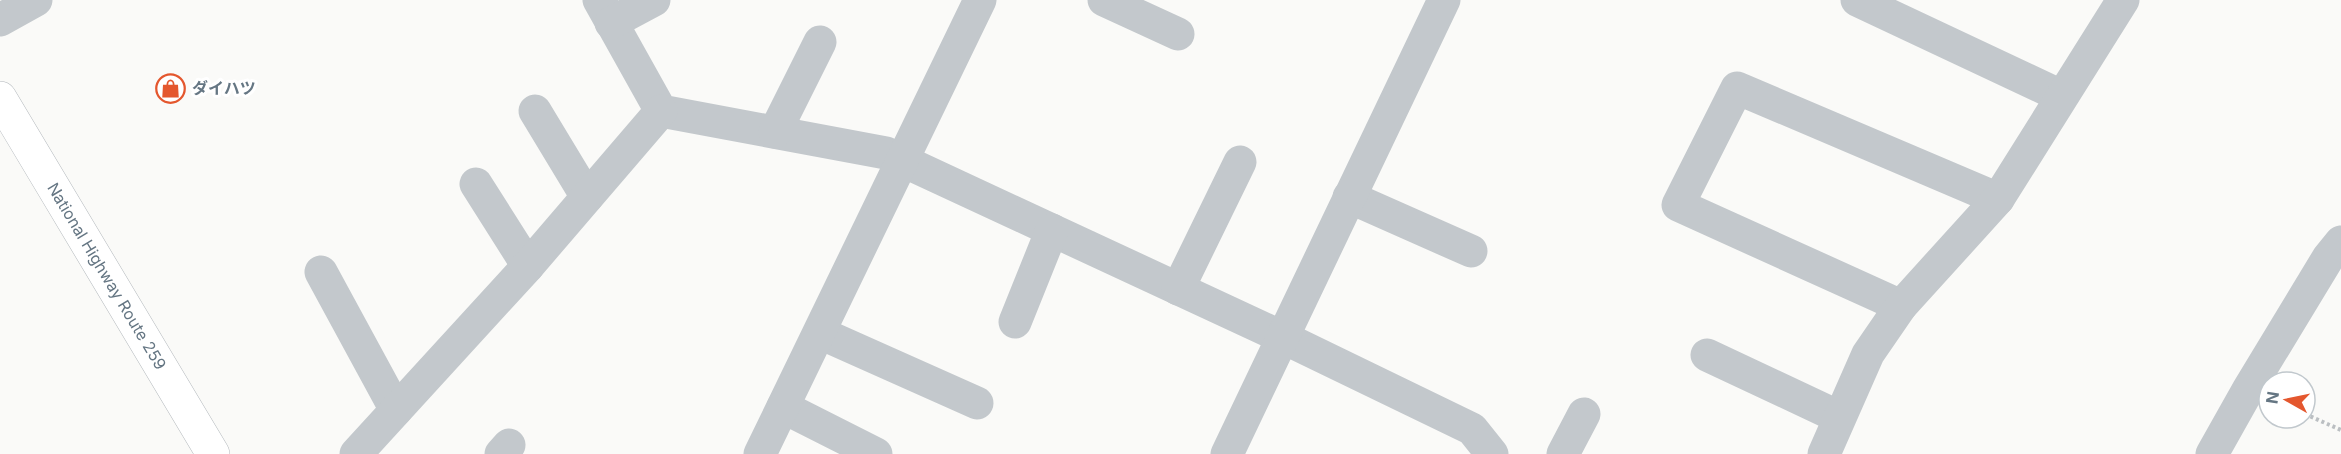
<svg xmlns="http://www.w3.org/2000/svg" width="2341" height="454" viewBox="0 0 2341 454" font-family="Inter,'Noto Sans JP',sans-serif">
<style>
.lines{fill:none;stroke-linecap:round;stroke-linejoin:round}
.highway-casing{stroke:#b4b9bd;stroke-width:34}
.path{stroke:#bbbfc2;stroke-width:4;stroke-dasharray:3 3;stroke-linecap:butt}
.street{stroke:#c3c8cc;stroke-width:33}
.highway{stroke:#fff;stroke-width:33}
.labels{text-anchor:middle;stroke-width:6;stroke-linejoin:round;paint-order:stroke}
.poi-label{font-size:16px;font-weight:bold;fill:#657683;stroke:#fff;text-anchor:start}
.street-label{font-size:16px;fill:#657683;stroke:#fff}
</style>
<rect width="100%" height="100%" fill="#fafaf8"/>
<g class="lines">
<defs>
<path id="highway" d="M0 98 213 454"/>
</defs>
<use href="#highway" class="highway-casing"/>
<path class="path" d="M2305 414 2341 430"/>
<g class="street">
<path d="M599 0 661 111 886 153 1282 337 1472 429 1492 454"/>
<path d="M1104 0 1178 34"/>
<path d="M1857 0 2061 96"/>
<path d="M0 20 36 0"/>
<path d="M611 23 654 0"/>
<path d="M535 111 587 197"/>
<path d="M775 132 820 42"/>
<path d="M476 184 528 266"/>
<path d="M1349 197 1471 251"/>
<path d="M321 272 396 410"/>
<path d="M1178 289 1240 162"/>
<path d="M1901 306 1678 205 1737 88 1998 199"/>
<path d="M1015 322 1052 230"/>
<path d="M820 333 977 403"/>
<path d="M1707 355 1839 417"/>
<path d="M783 407 876 454"/>
<path d="M356 454 528 266 661 111"/>
<path d="M501 454 509 445"/>
<path d="M760 454 980 0"/>
<path d="M1227 454 1444 0"/>
<path d="M1563 454 1584 414"/>
<path d="M1824 454 1868 354 1901 306 1998 199 2123 0"/>
<path d="M2212 454 2248 390 2328 258 2341 242"/>
</g>
<use href="#highway" class="highway"/>
</g>
<defs>
<symbol id="shop-ring" viewBox="-11 -11 22 22"><circle r="9.5" fill="#fff" stroke="#e4572e" stroke-width="1.5"/><path d="M-5-2.5h2.3a2.7 3.5 0 0 1 5.4 0H5L5.5 6h-11ZM-1.5-2.5h3a1.5 2.3 0 0 0-3 0Z" fill="#e4572e"/></symbol>
</defs>
<g fill-rule="evenodd">
<use href="#shop-ring" x="154" y="72" width="33" height="33"/>
</g>
<g class="labels">
<g class="poi-label">
<text x="192" y="94">ダイハツ</text>
</g>
<g class="street-label">
<text transform="translate(107 276) rotate(59)" y="6">National Highway Route 259</text>
</g>
</g>
<g transform="translate(2287 400) rotate(279)"><circle r="28" fill="#ffffff" stroke="#c1c8cd" stroke-width="1.5"/>
<path d="M0-4.5L10 22L0 15L-10 22Z" fill="#e4572e"/>
<text y="-9" font-size="16" font-weight="bold" text-anchor="middle" fill="#657683">N</text>
</g>
</svg>
